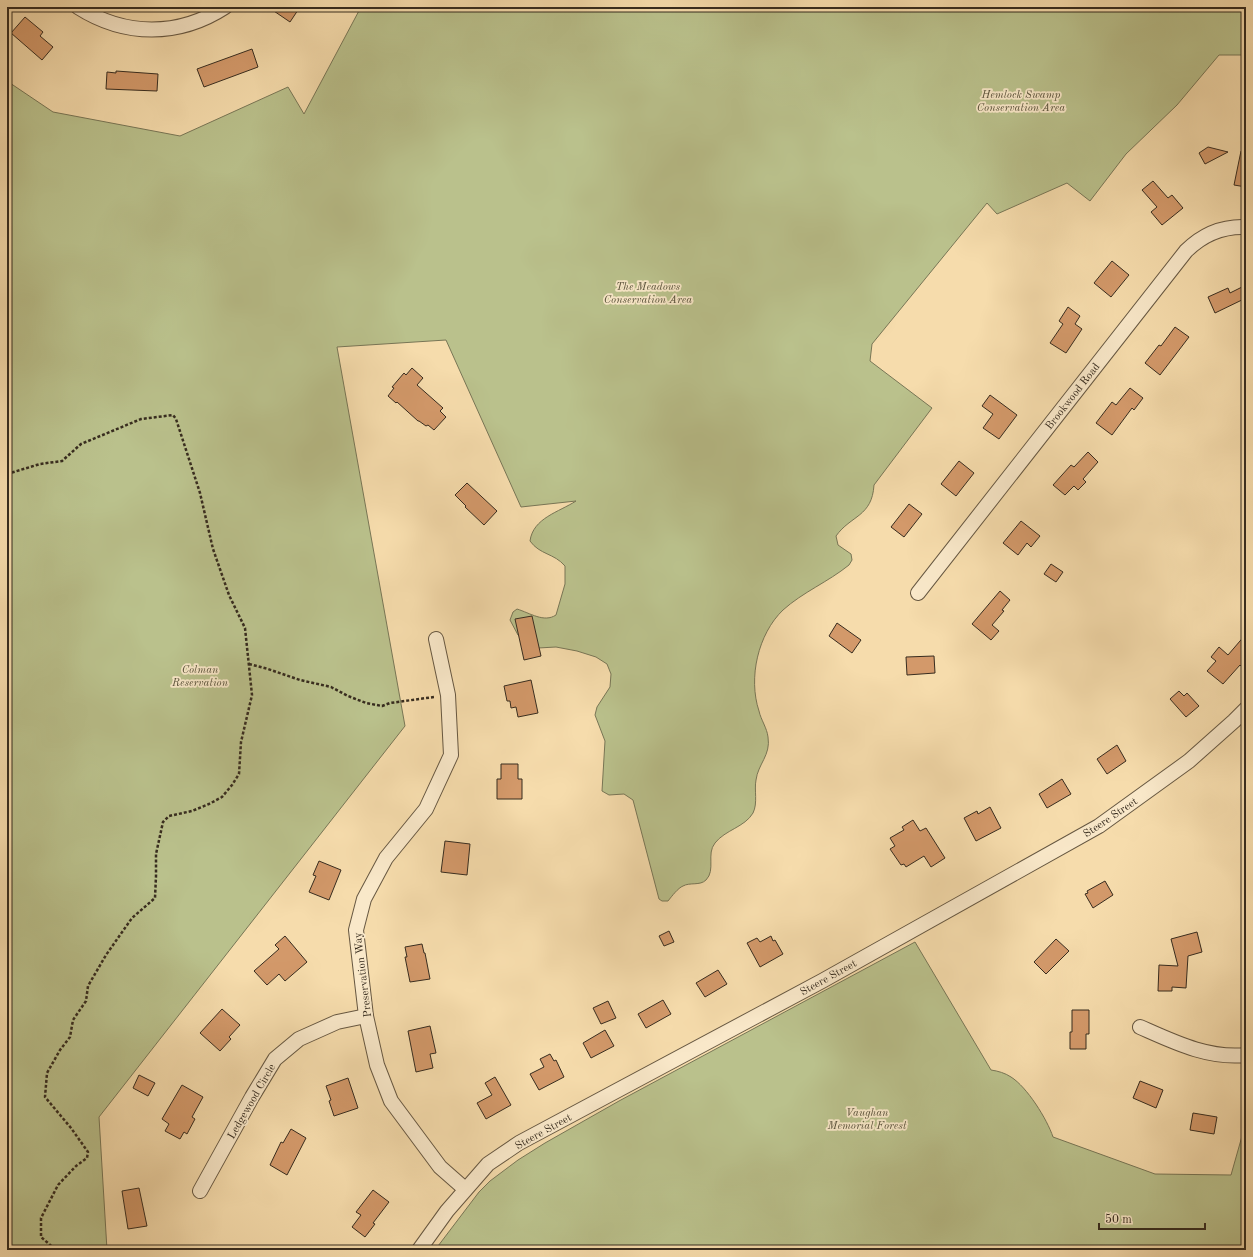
<svg xmlns="http://www.w3.org/2000/svg" width="1253" height="1257" viewBox="0 0 1253 1257" font-family="'Old Standard TT',serif">
<style>
.green{fill:#bac18c;stroke:#787656}
.building{fill:#d3996a;stroke:#372c1f}
.lines{fill:none;stroke-linecap:round;stroke-linejoin:round}
.minor-casing{stroke:#675842;stroke-width:16}
.path{stroke:#372c1f;stroke-width:2.5;stroke-dasharray:3 2;stroke-linecap:butt}
.minor{stroke:#f9e8c9;stroke-width:14}
.labels{text-anchor:middle;stroke-width:3.5;stroke-linejoin:round;paint-order:stroke}
.park-label{font-size:11px;font-style:italic;fill:#58513a;stroke:#f9e8c9}
.street-label{font-size:11px;fill:#372c1f;stroke:#f9e8c9}
</style>
<rect width="100%" height="100%" fill="#f6dcac"/>
<filter id="stains"><feTurbulence type="fractalNoise" baseFrequency=".005" numOctaves="4"/><feColorMatrix values="0 0 0 0 .2 0 0 0 0 .09 0 0 0 0 .02 0 0 0 .5 -.17"/></filter>
<radialGradient id="worn" r=".72"><stop offset=".6" stop-color="#630" stop-opacity="0"/><stop offset="1" stop-color="#630" stop-opacity=".3"/></radialGradient>
<g class="green">
<path d="M361 7H1154L1160 12 1164 7H1246V55H1219L1177 105 1126 154 1090 201 1067 183 997 214 987 203 872 344 870 361 932 408 874 485C872 517 851 515 836 536L838 545 851 554 852 560 849 565C828 582 803 592 783 610 758 634 748 678 759 711 761 720 767 728 768 737 771 755 758 764 756 780 754 790 758 803 753 813 745 827 725 830 715 843 706 854 716 870 706 880 700 886 690 882 683 886 678 888 672 896 668 901H662L659 899 633 800 624 794 609 795 602 791 605 741 595 715 597 707 610 687 611 674 607 664 596 657 577 651 556 647 538 648 533 647 518 635 510 620 513 612 517 609C530 613 544 623 556 615L565 584V566C554 553 540 555 530 541 533 518 559 512 576 501L521 507 446 340 337 347 405 726 99 1117 107 1250H7V81L53 112 180 136 288 87 304 114Z"/>
<path d="M915 942 991 1070C998 1071 1005 1073 1011 1077 1027 1087 1047 1119 1053 1137L1155 1174 1231 1175 1246 1122V1250H435L479 1192 490 1181 518 1160 545 1143 619 1101Z"/>
</g>
<g class="building">
<path d="M268 7H300L290 22Z"/>
<path d="M25 17 43 32 40 36 53 47 42 60 11 33Z"/>
<path d="M252 49 258 67 204 87 197 69Z"/>
<path d="M116 71 158 74 157 91 106 89 107 72 116 73Z"/>
<path d="M1208 147 1228 152 1205 164 1199 153Z"/>
<path d="M1241 151H1246V187L1234 185Z"/>
<path d="M1153 181 1168 198 1172 195 1183 208 1162 225 1151 212 1157 207 1142 190Z"/>
<path d="M1112 261 1129 275 1111 297 1094 283Z"/>
<path d="M1246 285V298L1215 313 1208 297 1228 288 1230 293Z"/>
<path d="M1068 307 1080 316 1075 324 1082 329 1066 353 1050 343 1063 324 1059 321Z"/>
<path d="M1175 327 1189 337 1160 375 1145 363 1159 345 1161 346Z"/>
<path d="M412 368 423 378 417 385 443 408 440 411 446 417 434 430 428 425 426 426 419 421H418L397 402 396 403 388 396 394 388 392 387 404 373 406 375Z"/>
<path d="M1130 388 1143 398 1134 410 1132 408 1112 435 1096 423 1112 402 1116 405Z"/>
<path d="M990 395 1017 415 999 439 983 428 993 414 982 406Z"/>
<path d="M1088 452 1098 462 1083 479 1086 482 1078 490 1074 486 1065 495 1053 485 1071 465 1074 467Z"/>
<path d="M959 461 974 473 956 496 941 484Z"/>
<path d="M467 483 497 511 484 525 465 507 466 506 455 495Z"/>
<path d="M909 504 922 514 904 537 891 527Z"/>
<path d="M1021 521 1040 536 1031 547 1027 543 1018 555 1003 543Z"/>
<path d="M1051 564 1063 572 1056 582 1044 574Z"/>
<path d="M1000 591 1010 600 1002 610 1004 611 992 625 999 631 991 640 972 624Z"/>
<path d="M532 616 541 656 524 660 515 619Z"/>
<path d="M837 623 861 640 852 653 829 636Z"/>
<path d="M1246 634V671L1240 665 1223 684 1207 671 1216 661 1211 657 1219 647 1228 655Z"/>
<path d="M934 656 935 673 907 675 906 657Z"/>
<path d="M531 680 538 713 518 717 516 707 511 708 510 701H507L504 686Z"/>
<path d="M1179 691 1184 696 1187 693 1199 706 1186 717 1170 699Z"/>
<path d="M1117 745 1126 761 1107 774 1097 759Z"/>
<path d="M501 764H518V779H522V799H497V779H501Z"/>
<path d="M1062 779 1071 794 1047 808 1039 794Z"/>
<path d="M990 807 1001 828 976 841 964 818 977 811 978 814Z"/>
<path d="M913 820 920 831 926 828 945 858 931 867 924 856 906 867 904 864 901 865 890 849 895 846 890 838 904 830 902 827Z"/>
<path d="M445 841 470 844 467 875 441 872Z"/>
<path d="M319 861 341 870 329 900 309 892 316 876 313 875Z"/>
<path d="M1105 881 1113 895 1093 908 1085 894 1088 893 1087 891Z"/>
<path d="M669 931 674 942 664 946 659 936Z"/>
<path d="M1197 932 1202 952 1188 956 1186 988 1172 987V991H1158L1159 965 1178 966 1171 939Z"/>
<path d="M285 936 307 962 285 981 279 974 267 985 254 971 279 949 275 945Z"/>
<path d="M771 936 773 941 775 940 783 954 760 967 747 943 757 938 760 942Z"/>
<path d="M1056 939 1069 951 1046 974 1034 962Z"/>
<path d="M422 944 424 953H425L430 979 410 982 405 957H407L405 947Z"/>
<path d="M718 970 727 984 705 997 696 983Z"/>
<path d="M663 1000 671 1014 646 1028 638 1014Z"/>
<path d="M608 1001 616 1018 601 1024 593 1008Z"/>
<path d="M222 1009 240 1025 229 1037 231 1039 220 1051 200 1033Z"/>
<path d="M1072 1010H1089V1034H1086V1049H1070V1032H1072Z"/>
<path d="M430 1026 436 1053 430 1054 433 1068 416 1072 408 1031Z"/>
<path d="M605 1030 614 1046 591 1058 583 1043Z"/>
<path d="M550 1054 554 1061 556 1060 564 1077 539 1090 530 1074 544 1067 540 1059Z"/>
<path d="M139 1075 155 1083 148 1096 133 1088Z"/>
<path d="M495 1077 511 1105 486 1119 477 1103 492 1095 485 1083Z"/>
<path d="M348 1078 358 1108 334 1116 329 1101 331 1100 326 1086Z"/>
<path d="M1140 1081 1163 1090 1156 1108 1133 1098Z"/>
<path d="M182 1085 203 1097 192 1117 195 1119 187 1134 184 1132 180 1139 165 1131 169 1124 162 1119Z"/>
<path d="M1193 1113 1217 1117 1214 1134 1190 1130Z"/>
<path d="M291 1129 306 1138 287 1175 270 1165 281 1142 283 1143Z"/>
<path d="M139 1188 147 1226 128 1229 122 1191Z"/>
<path d="M373 1190 389 1202 373 1223 375 1224 365 1237 352 1227 361 1215 356 1212Z"/>
</g>
<g class="lines">
<defs>
<g id="minor">
<path d="M78 7C125 37 179 37 225 7"/>
<path d="M918 593 1186 251C1202 235 1223 226 1246 227"/>
<path d="M436 639 448 695 451 755 426 809 386 858 364 899 356 930 366 1016 377 1065 391 1101 440 1167 465 1189"/>
<path d="M1140 1027C1174 1042 1208 1059 1246 1055"/>
<path d="M200 1191 252 1097 275 1059 299 1039 337 1022 366 1016"/>
<path d="M419 1250 447 1211 488 1164 519 1143 822 981 1099 826 1189 761 1234 721 1246 709"/>
</g>
</defs>
<use href="#minor" class="minor-casing"/>
<g class="path">
<path d="M7 474 40 464 62 461 81 444 141 419 173 415 176 419 200 493 213 549 229 595 245 628 252 695 241 742 239 774 232 785 222 797 209 804 192 811 169 816 163 822 156 854V876L155 898 132 918 106 955 88 986 86 1001 73 1020 70 1037 60 1050 47 1073 45 1097 71 1128 88 1152 87 1158 76 1166 58 1185 41 1218V1237L56 1250"/>
<path d="M249 664 268 669 300 680 331 687 348 696 366 703 382 706 390 703 434 697"/>
</g>
<use href="#minor" class="minor"/>
</g>
<g class="labels">
<g class="park-label">
<text x="1021" y="98">Hemlock Swamp<tspan x="1021" dy="13">Conservation Area</tspan></text>
<text x="648" y="290">The Meadows<tspan x="648" dy="13">Conservation Area</tspan></text>
<text x="200" y="673">Colman<tspan x="200" dy="13">Reservation</tspan></text>
<text x="867" y="1116">Vaughan<tspan x="867" dy="13">Memorial Forest</tspan></text>
</g>
<g class="street-label">
<text transform="translate(1072 396) rotate(-52)" y="4">Brookwood Road</text>
<text transform="translate(1110 817) rotate(-34)" y="4">Steere Street</text>
<text transform="translate(362 975) rotate(-97)" y="4">Preservation Way</text>
<text transform="translate(828 977) rotate(-29)" y="4">Steere Street</text>
<text transform="translate(251 1101) rotate(-60)" y="4">Ledgewood Circle</text>
<text transform="translate(543 1131) rotate(-29)" y="4">Steere Street</text>
</g>
</g>
<rect width="1253" height="1257" fill="none" stroke="#f6dcac" stroke-width="24"/>
<rect x="8" y="8" width="1237" height="1241" fill="none" stroke="#372c1f" stroke-width="2"/>
<rect x="12" y="12" width="1229" height="1233" fill="none" stroke="#372c1f"/>
<path d="M1099 1223v6h106v-6" fill="none" stroke="#372c1f" stroke-width="2"/>
<text x="1105" y="1223" font-size="12" fill="#372c1f" stroke="#f9e8c9" stroke-width="3" paint-order="stroke">50 m</text>
<rect width="100%" height="100%" filter="url(#stains)"/>
<rect width="100%" height="100%" fill="url(#worn)"/>
</svg>
